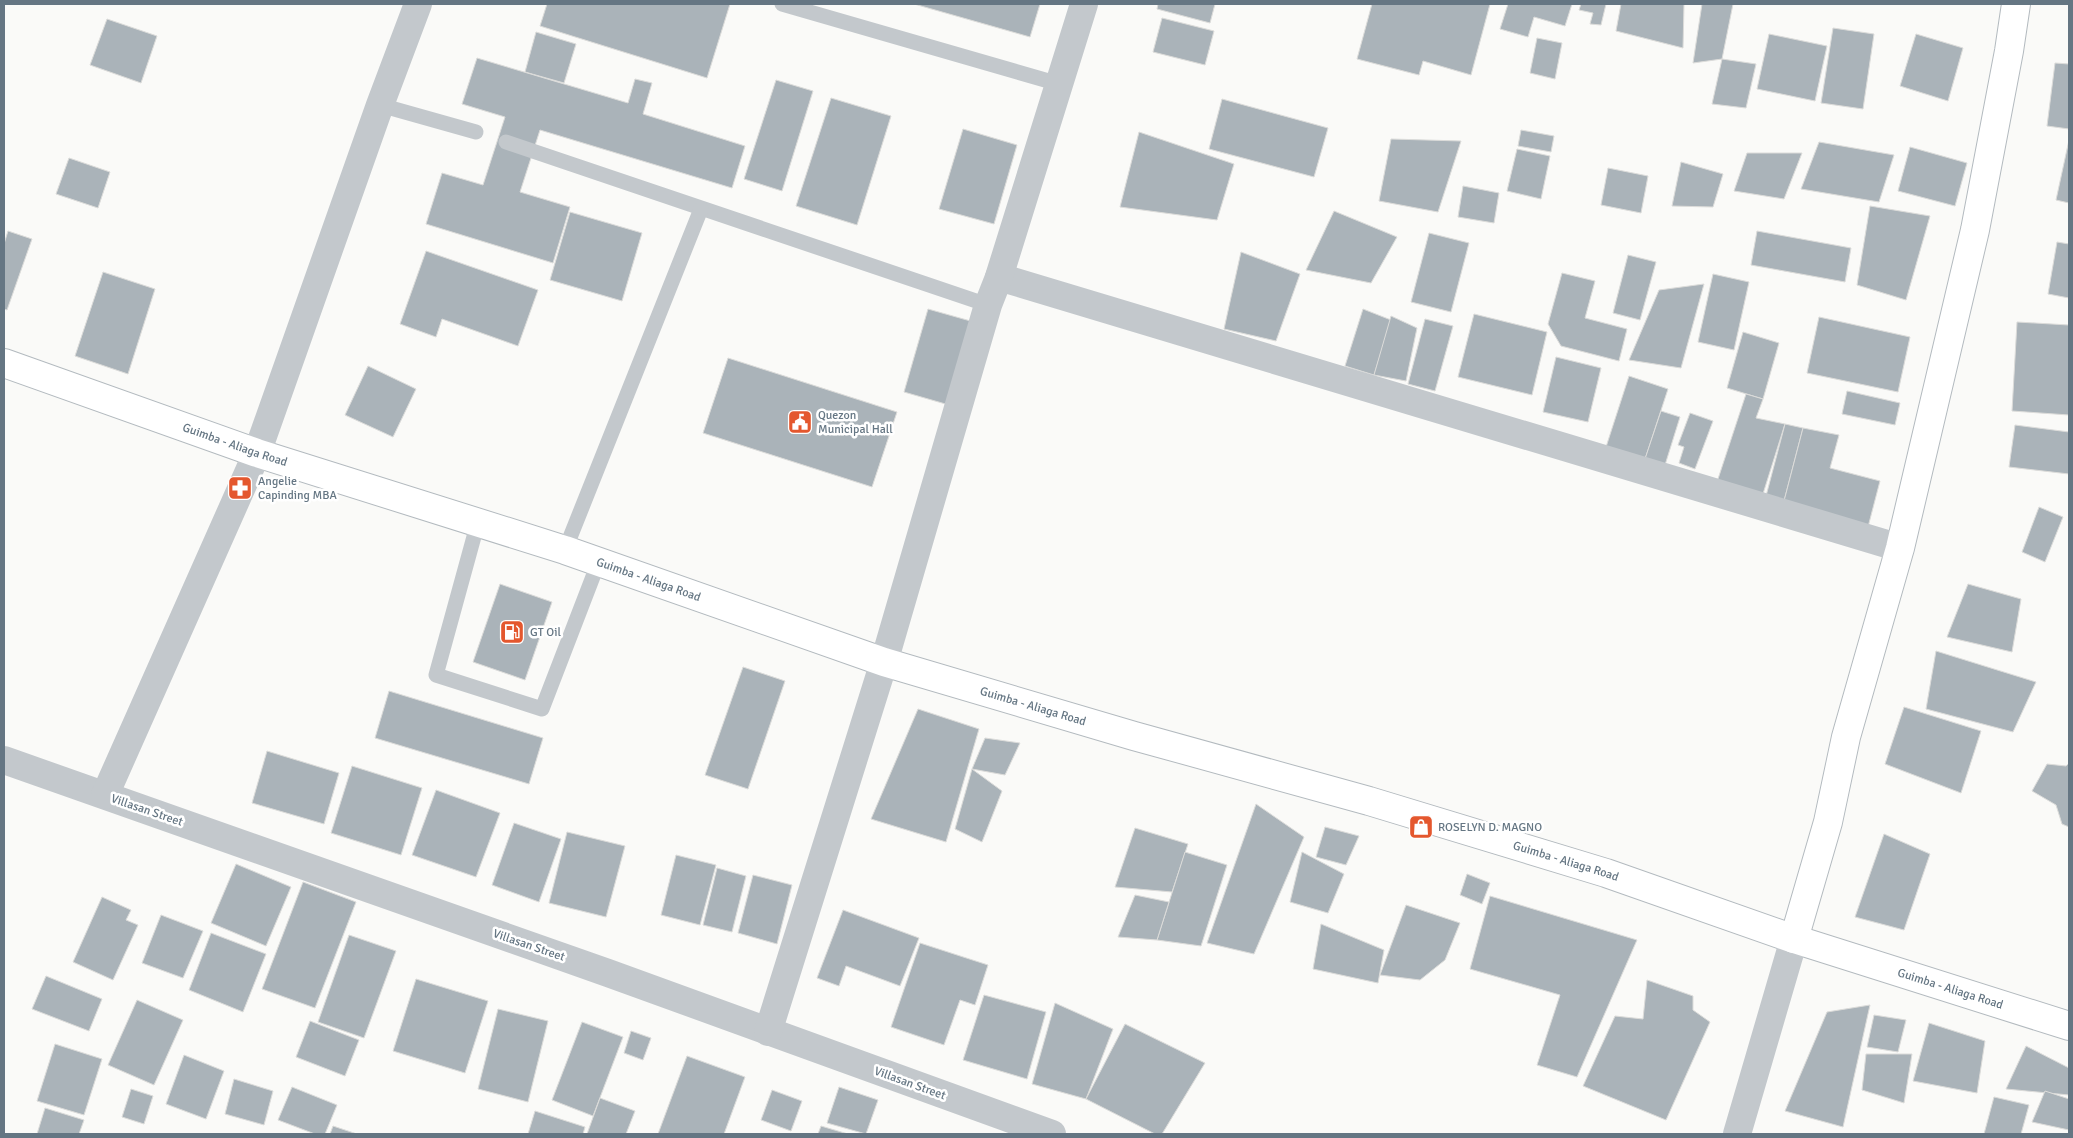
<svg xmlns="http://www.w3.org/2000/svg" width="2073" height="1138" viewBox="0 0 2073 1138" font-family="Signika,sans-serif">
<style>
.building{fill:#aab3b9;stroke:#dcdcda}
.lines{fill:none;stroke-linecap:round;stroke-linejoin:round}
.secondary-casing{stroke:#b3babf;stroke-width:30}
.lane{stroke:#c3c8cc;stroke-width:15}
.street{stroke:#c3c8cc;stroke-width:28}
.secondary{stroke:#fff;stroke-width:28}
.labels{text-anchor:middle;stroke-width:5;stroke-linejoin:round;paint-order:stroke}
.poi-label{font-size:12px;fill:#657683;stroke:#fff;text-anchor:start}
.street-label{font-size:12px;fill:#657683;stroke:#fff}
</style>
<rect width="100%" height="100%" fill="#fafaf8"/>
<g class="building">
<path d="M547 4H730L707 78 540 26Z"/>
<path d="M914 4H1040L1030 37Z"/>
<path d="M1158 4H1215L1210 23 1157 9Z"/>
<path d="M1372 4H1490L1471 75 1423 61 1419 75 1357 59Z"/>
<path d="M1508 4H1572L1565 26 1534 17 1528 37 1500 29Z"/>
<path d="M1581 4H1606L1601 25 1590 24 1593 13 1579 10Z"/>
<path d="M1621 4H1684L1683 48 1616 31Z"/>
<path d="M1702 4H1733L1722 59 1693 63Z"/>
<path d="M1162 18 1214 31 1205 65 1153 52Z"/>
<path d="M107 19 157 36 141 83 90 65Z"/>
<path d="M1833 28 1874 34 1863 109 1821 103Z"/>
<path d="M536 32 576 44 564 83 525 72Z"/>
<path d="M1769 34 1827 46 1815 101 1757 89Z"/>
<path d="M1916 34 1963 48 1948 101 1900 86Z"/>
<path d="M1537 38 1562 43 1555 79 1530 73Z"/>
<path d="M477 58 628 103 635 79 652 83 643 114 745 146 732 188 540 130 520 192 570 207 553 263 426 224 442 173 483 185 505 117 462 104Z"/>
<path d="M1722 59 1756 64 1746 108 1712 104Z"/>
<path d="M2055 63 2069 64V129L2047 126Z"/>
<path d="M776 80 813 91 782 191 744 179Z"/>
<path d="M831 98 891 116 857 225 796 206Z"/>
<path d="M1222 99 1328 128 1314 177 1209 149Z"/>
<path d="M963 129 1017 145 994 224 939 209Z"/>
<path d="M1521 130 1554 136 1551 152 1518 146Z"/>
<path d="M1139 132 1234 164 1217 220 1120 207Z"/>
<path d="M1391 139 1461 141 1438 212 1379 201Z"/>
<path d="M2069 140V203L2056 200Z"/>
<path d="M1819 142 1894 155 1879 202 1801 189Z"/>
<path d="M1910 147 1967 163 1955 206 1898 191Z"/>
<path d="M1517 149 1550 156 1541 199 1507 191Z"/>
<path d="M1747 153H1802L1784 199 1734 191Z"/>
<path d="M69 158 110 172 98 208 56 194Z"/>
<path d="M1681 162 1723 174 1713 207 1672 206Z"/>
<path d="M1608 168 1648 176 1641 213 1601 205Z"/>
<path d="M1463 186 1499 193 1494 223 1458 217Z"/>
<path d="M1870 206 1930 216 1906 300 1857 285Z"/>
<path d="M1334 211 1397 237 1371 283 1306 270Z"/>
<path d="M570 212 642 233 622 301 550 280Z"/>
<path d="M8 231 32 239 7 310 4 309V244Z"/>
<path d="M1757 231 1851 248 1845 282 1751 265Z"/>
<path d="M1429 233 1469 243 1451 312 1411 302Z"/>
<path d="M2057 242 2069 244V298L2048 294Z"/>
<path d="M426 251 538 290 518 346 442 319 436 337 400 324Z"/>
<path d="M1241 252 1300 274 1276 341 1224 329Z"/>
<path d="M1628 255 1656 262 1640 320 1613 313Z"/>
<path d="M103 272 155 289 128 374 75 356Z"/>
<path d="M1562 273 1595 281 1585 318 1627 329 1619 361 1561 346 1548 324Z"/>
<path d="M1713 274 1749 282 1734 350 1698 342Z"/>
<path d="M1704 284 1681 368 1629 360 1659 290Z"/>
<path d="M928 309 974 322 949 405 904 392Z"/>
<path d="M1363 309 1391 320 1374 375 1345 366Z"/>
<path d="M1474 314 1547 332 1532 395 1458 377Z"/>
<path d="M1391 316 1417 328 1406 381 1374 375Z"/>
<path d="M1819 317 1910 337 1898 392 1807 373Z"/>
<path d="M1425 319 1453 326 1435 391 1408 384Z"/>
<path d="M2017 322 2069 325V415L2012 411Z"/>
<path d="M1743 332 1779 343 1763 399 1727 388Z"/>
<path d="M1556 357 1601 368 1588 422 1543 412Z"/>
<path d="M728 358 897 412 872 487 703 433Z"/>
<path d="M368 366 416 389 393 437 345 415Z"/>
<path d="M1629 376 1668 389 1645 459 1606 447Z"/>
<path d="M1847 391 1900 403 1895 425 1842 414Z"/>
<path d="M1746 394 1763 399 1756 418 1785 424 1762 497 1717 482Z"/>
<path d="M1661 411 1680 417 1665 465 1645 459Z"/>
<path d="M1690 413 1713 421 1695 469 1679 463 1684 447 1678 445Z"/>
<path d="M1785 424 1803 428 1784 501 1766 496Z"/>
<path d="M2015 425 2069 432V474L2009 467Z"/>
<path d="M1803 428 1839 435 1830 468 1880 481 1868 527 1784 501Z"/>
<path d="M2039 507 2063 517 2045 562 2022 552Z"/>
<path d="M500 584 552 602 525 680 473 662Z"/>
<path d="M1968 584 2021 599 2012 652 1947 637Z"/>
<path d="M1936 651 2036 682 2013 732 1926 709Z"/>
<path d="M743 667 785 681 748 789 705 775Z"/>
<path d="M389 691 543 738 529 784 375 738Z"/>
<path d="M1904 707 1981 731 1961 793 1885 764Z"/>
<path d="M918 709 979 729 946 842 871 819Z"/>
<path d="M985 738 1020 743 1005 775 972 769Z"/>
<path d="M267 751 339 773 324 824 252 803Z"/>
<path d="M2069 763V827L2062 824 2056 805 2032 791 2047 764 2066 766Z"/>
<path d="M352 766 422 788 401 855 331 833Z"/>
<path d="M972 769 1002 791 982 842 955 829Z"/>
<path d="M436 790 500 813 476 877 412 855Z"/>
<path d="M1256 804 1304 837 1254 954 1207 943Z"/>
<path d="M514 823 561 839 539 902 492 885Z"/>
<path d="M1325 827 1359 836 1346 865 1316 857Z"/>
<path d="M1135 828 1188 844 1172 892 1115 887Z"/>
<path d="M567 832 625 846 606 917 549 903Z"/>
<path d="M1884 834 1930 854 1904 930 1855 917Z"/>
<path d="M1185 852 1227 865 1201 946 1157 940Z"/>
<path d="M1302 852 1344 874 1328 913 1290 902Z"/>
<path d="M676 855 716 865 700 925 661 915Z"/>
<path d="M236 864 291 887 266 946 211 923Z"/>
<path d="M717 868 746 876 732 932 703 925Z"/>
<path d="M1467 874 1490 883 1482 904 1460 895Z"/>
<path d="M753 875 792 885 777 944 738 933Z"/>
<path d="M303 882 356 902 315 1008 262 989Z"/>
<path d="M1135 895 1169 902 1157 940 1118 937Z"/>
<path d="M1490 896 1637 940 1577 1077 1537 1065 1560 995 1470 969Z"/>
<path d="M102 897 131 910 126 920 138 925 113 980 73 962Z"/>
<path d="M1406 905 1460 923 1445 960 1420 980 1380 975Z"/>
<path d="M843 910 919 938 900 986 846 966 839 986 817 978Z"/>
<path d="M161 915 203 931 183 978 142 963Z"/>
<path d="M1321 924 1384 950 1378 983 1313 969Z"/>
<path d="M211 933 266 954 243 1012 189 990Z"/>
<path d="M349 935 396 951 364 1038 318 1022Z"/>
<path d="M920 943 988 965 975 1005 960 1000 944 1045 891 1027Z"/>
<path d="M46 976 102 999 89 1031 32 1009Z"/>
<path d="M416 979 488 1001 465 1073 393 1051Z"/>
<path d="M1647 980 1693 996V1010L1710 1022 1666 1120 1583 1086 1615 1016 1643 1019Z"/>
<path d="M984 995 1046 1012 1027 1079 963 1060Z"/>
<path d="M137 1000 183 1020 154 1085 108 1065Z"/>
<path d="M1055 1003 1113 1029 1086 1099 1032 1084Z"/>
<path d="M1870 1005 1843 1127 1785 1111 1827 1012Z"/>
<path d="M498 1009 548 1021 528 1102 478 1089Z"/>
<path d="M1874 1015 1906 1020 1898 1052 1867 1047Z"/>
<path d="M310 1021 359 1040 345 1076 296 1057Z"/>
<path d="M582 1022 623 1037 593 1116 552 1100Z"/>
<path d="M1929 1023 1985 1041 1977 1093 1913 1081Z"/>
<path d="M1125 1024 1205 1063 1162 1134H1155L1086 1099Z"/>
<path d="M631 1031 651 1038 643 1060 624 1053Z"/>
<path d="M55 1044 102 1059 84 1115 37 1101Z"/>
<path d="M2026 1046 2069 1068V1095L2006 1089Z"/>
<path d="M1866 1054H1912L1904 1103 1862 1090Z"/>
<path d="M184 1055 224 1071 206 1119 166 1104Z"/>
<path d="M687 1056 745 1077 724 1134H658Z"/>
<path d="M234 1079 273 1091 264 1125 225 1114Z"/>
<path d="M292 1087 337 1105 325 1134H315L278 1120Z"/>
<path d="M839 1087 878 1100 866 1134 827 1123Z"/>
<path d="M131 1089 153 1096 144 1124 122 1117Z"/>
<path d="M772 1090 802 1101 791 1131 761 1120Z"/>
<path d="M2045 1091 2069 1099V1130L2032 1122Z"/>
<path d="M1994 1097 2029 1105 2021 1134H1984Z"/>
<path d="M600 1098 635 1111 626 1134H587Z"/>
<path d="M45 1108 84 1120 79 1134H37Z"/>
<path d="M535 1111 585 1127 583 1134H528Z"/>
<path d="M333 1126 357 1134H330Z"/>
<path d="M821 1126 848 1134H818Z"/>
</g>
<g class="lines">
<defs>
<g id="secondary">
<path id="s1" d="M4 363 257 453 565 550 884 662 1134 736 1369 801 1606 873 1794 939 2069 1026"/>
<path d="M1794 939 1828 822 1846 737 1900 548 1975 230 2009 51 2016 4"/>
</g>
</defs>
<use href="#secondary" class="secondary-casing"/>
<g class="lane">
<path d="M782 4 1059 84"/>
<path d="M380 105 476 132"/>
<path d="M506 142 988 305"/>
<path d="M478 522 436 675 542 709 599 561"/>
<path d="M565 550 701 209"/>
</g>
<g class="street">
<path d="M999 277 1900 548"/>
<path d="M4 760 608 973 1052 1134"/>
<path d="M105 795 257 453 380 105 418 4"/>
<path d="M768 1032 884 662 988 305 999 277 1084 4"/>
<path d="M1737 1134 1794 939"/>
</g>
<use href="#secondary" class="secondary"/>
</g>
<defs>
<symbol id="civic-square" viewBox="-11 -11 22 22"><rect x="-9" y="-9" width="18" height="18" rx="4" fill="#e4572e" stroke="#fff"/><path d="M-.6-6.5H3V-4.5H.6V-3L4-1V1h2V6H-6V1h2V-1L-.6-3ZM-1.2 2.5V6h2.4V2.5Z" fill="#fff"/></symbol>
<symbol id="pharmacy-square" viewBox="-11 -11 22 22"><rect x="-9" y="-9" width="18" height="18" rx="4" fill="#e4572e" stroke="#fff"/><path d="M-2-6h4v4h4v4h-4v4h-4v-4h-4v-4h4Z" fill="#fff"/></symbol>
<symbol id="fuel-square" viewBox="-11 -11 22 22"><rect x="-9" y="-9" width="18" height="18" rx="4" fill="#e4572e" stroke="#fff"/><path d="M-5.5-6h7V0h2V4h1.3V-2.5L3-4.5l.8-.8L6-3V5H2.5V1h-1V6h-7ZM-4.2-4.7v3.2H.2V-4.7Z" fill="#fff"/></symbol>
<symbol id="shop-square" viewBox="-11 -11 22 22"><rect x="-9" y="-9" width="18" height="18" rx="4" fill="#e4572e" stroke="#fff"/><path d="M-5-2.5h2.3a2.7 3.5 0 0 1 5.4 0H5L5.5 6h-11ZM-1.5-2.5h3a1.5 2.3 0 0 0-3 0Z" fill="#fff"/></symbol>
</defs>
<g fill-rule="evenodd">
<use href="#civic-square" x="786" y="408" width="28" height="28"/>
<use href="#pharmacy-square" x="226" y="474" width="28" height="28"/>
<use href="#fuel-square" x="498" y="618" width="28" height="28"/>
<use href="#shop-square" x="1407" y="813" width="28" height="28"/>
</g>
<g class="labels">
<g class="poi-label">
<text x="818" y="419">Quezon<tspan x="818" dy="14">Municipal Hall</tspan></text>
<text x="258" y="485">Angelie<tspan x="258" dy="14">Capinding MBA</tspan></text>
<text x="530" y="636">GT Oil</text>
<text x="1438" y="831">ROSELYN D. MAGNO</text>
</g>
<g class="street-label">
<text dy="4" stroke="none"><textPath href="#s1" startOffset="245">Guimba - Aliaga Road</textPath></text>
<text dy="4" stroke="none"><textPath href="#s1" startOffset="680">Guimba - Aliaga Road</textPath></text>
<text dy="4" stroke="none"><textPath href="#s1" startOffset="1085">Guimba - Aliaga Road</textPath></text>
<text transform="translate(147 810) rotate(19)" y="4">Villasan Street</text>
<text dy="4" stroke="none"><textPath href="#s1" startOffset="1640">Guimba - Aliaga Road</textPath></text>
<text transform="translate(529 945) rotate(19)" y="4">Villasan Street</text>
<text dy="4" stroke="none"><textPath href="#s1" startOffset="2045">Guimba - Aliaga Road</textPath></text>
<text transform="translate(910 1083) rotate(20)" y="4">Villasan Street</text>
</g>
</g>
<rect width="2073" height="1138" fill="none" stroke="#657683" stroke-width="10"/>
</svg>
